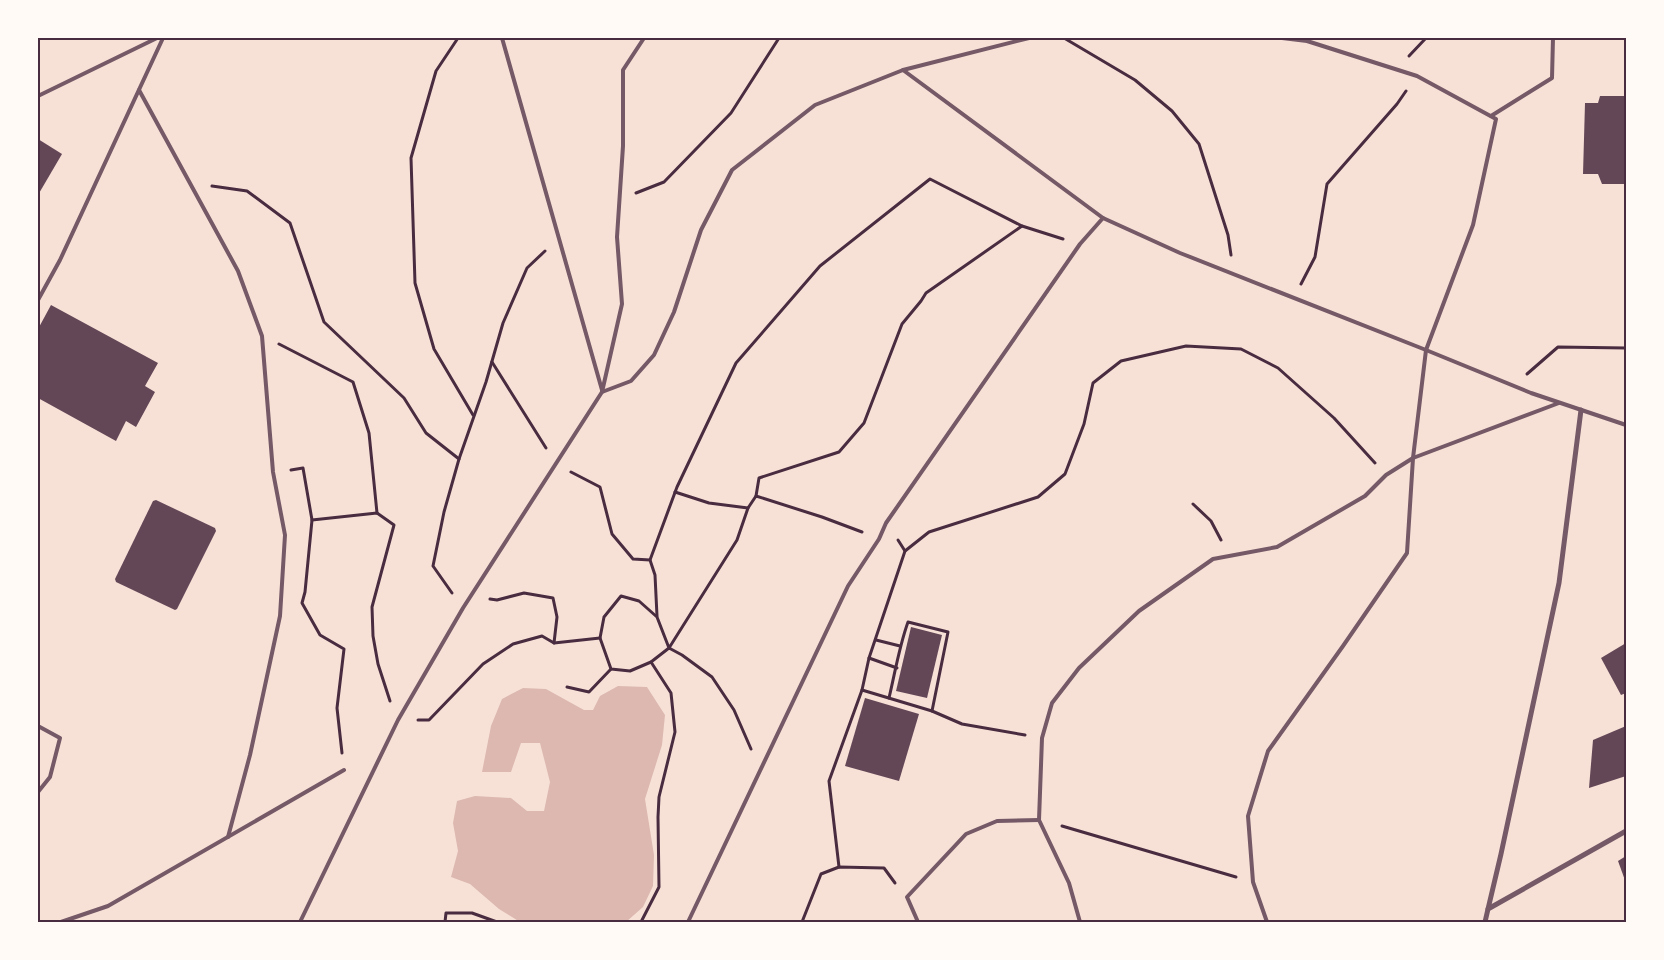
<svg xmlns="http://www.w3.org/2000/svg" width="1664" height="960" viewBox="0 0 1664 960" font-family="Figtree,sans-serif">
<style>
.water{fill:#dcb8b0}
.building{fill:#644757}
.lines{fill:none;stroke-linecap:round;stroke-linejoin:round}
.path{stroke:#4a2c40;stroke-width:3}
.service{stroke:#755966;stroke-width:4}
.minor{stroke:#755966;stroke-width:5}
.neatline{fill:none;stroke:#4a2c40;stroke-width:2}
</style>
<rect width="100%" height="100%" fill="#f7e1d7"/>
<path class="water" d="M618 686 647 687 665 715 662 745 645 799 654 855 653 886 643 907 626 922H520L499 909 470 884 451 877 458 851 453 823 457 801 475 796 511 798 527 811H544L550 782 540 743H521L511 772H482L491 726 502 699 523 688 546 689 584 710H593L600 696Z"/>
<g class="building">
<path d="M1600 96H1626V184H1602L1598 174H1583L1585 103H1598Z"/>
<path d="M38 139 62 154 38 195Z"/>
<path d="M51 305 158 363 145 386 155 392 136 427 126 421 116 441 38 398V329Z"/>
<path d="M156 500 215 528 216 531 177 609 175 610 116 582 115 579 153 501Z"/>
<path d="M911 627 942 635 927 698 896 691Z"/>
<path d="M1626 643V693L1621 695 1601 658Z"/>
<path d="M865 698 919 714 899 781 845 766Z"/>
<path d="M1626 726V776L1589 788 1593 740Z"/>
<path d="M1626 856V883L1618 861Z"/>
</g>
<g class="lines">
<g class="path">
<path d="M458 38 436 71 411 158 415 283 434 349 473 415"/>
<path d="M1064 38 1135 80 1172 111 1199 144 1228 235 1231 255"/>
<path d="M1409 56 1426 38"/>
<path d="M212 186 247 191 290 223 324 322 404 398 426 433 459 459"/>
<path d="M636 193 664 182 731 113 779 38"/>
<path d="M1301 284 1315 257 1327 184 1397 104 1406 91"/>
<path d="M279 344 353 382 369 433 377 513"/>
<path d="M492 362 546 448"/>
<path d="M1527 374 1558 347 1626 348"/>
<path d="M291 470 303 468 312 520 305 592 302 603 320 635 344 649 337 708 342 753"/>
<path d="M571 472 600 487 612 534 633 559 650 560 655 575 657 616"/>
<path d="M675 492 709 503 748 508 756 496 822 517 862 532"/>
<path d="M756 496 759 478 839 452 864 423 902 324 921 301 926 293 1022 226"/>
<path d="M1193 504 1211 521 1221 540"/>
<path d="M748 508 737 540 669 648 651 662 630 671 611 669 600 638 604 617 621 596 639 601 657 617 669 648 682 655 712 677 734 710 751 749"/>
<path d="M312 520 377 513 394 525 372 607 373 636 378 664 390 701"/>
<path d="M898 540 905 551"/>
<path d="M650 560 677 487 736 363 820 266 930 179 1022 226 1063 239"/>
<path d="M452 593 433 566 444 512 459 459 486 382 503 323 527 268 545 251"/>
<path d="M490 599 497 600 524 593 553 598 557 617 554 643"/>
<path d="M876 640 900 646"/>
<path d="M869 658 897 668"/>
<path d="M567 687 589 692 611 669"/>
<path d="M862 690 932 711 962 724 1025 735"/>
<path d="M889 698C895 673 899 647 908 622L948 632 932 711"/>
<path d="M418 720H429L483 664 513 644 542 636 554 643 600 638"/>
<path d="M1062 826 1236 877"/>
<path d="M839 867 829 781 862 690 869 658 905 551 929 532 1038 497 1065 474 1084 424 1093 383 1121 361 1186 346 1241 349 1278 368 1334 418 1375 463"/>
<path d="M445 922 446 913H472L497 922"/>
<path d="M641 922 659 887 658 817 659 797 675 732 671 693 651 662"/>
<path d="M802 922 821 874 839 867 884 868 895 883"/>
</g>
<g class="service">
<path d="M502 38 602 390"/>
<path d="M903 70 1103 218 1180 253 1426 350 1531 393 1626 425"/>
<path d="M139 90 238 271 262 336 273 472 285 535 280 616 250 755 228 837"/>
<path d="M38 96 157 38"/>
<path d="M1491 116 1552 78 1553 38"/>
<path d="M38 300 60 260 163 38"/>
<path d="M602 392 631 381 654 355 674 312 701 230 732 170 815 105 903 70 1029 38"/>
<path d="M38 726 60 738 50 777 38 792"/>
<path d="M61 922 108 906 344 770"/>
<path d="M300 922 398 720 463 608 602 392 622 304 617 237 623 146V70L644 38"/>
<path d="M688 922 848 586 879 539 886 523 1080 244 1103 218"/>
<path d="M918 922 907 897 966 834 997 821 1039 820"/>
<path d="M1080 922 1069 883 1039 820 1042 738 1052 703 1079 668 1139 611 1213 559 1277 547 1365 496 1386 475 1413 458 1559 403"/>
<path d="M1267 922 1253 882 1248 816 1268 751 1343 646 1407 553 1413 458 1426 350 1473 225 1496 119 1417 76 1307 41 1282 38"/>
</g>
<g class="minor">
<path d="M1488 909 1501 854 1559 583 1581 410"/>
<path d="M1485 922 1488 909 1626 831"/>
</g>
</g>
<rect width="1664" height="960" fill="none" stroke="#fffaf5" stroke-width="78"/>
<rect x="39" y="39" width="1586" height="882" class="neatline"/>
</svg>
